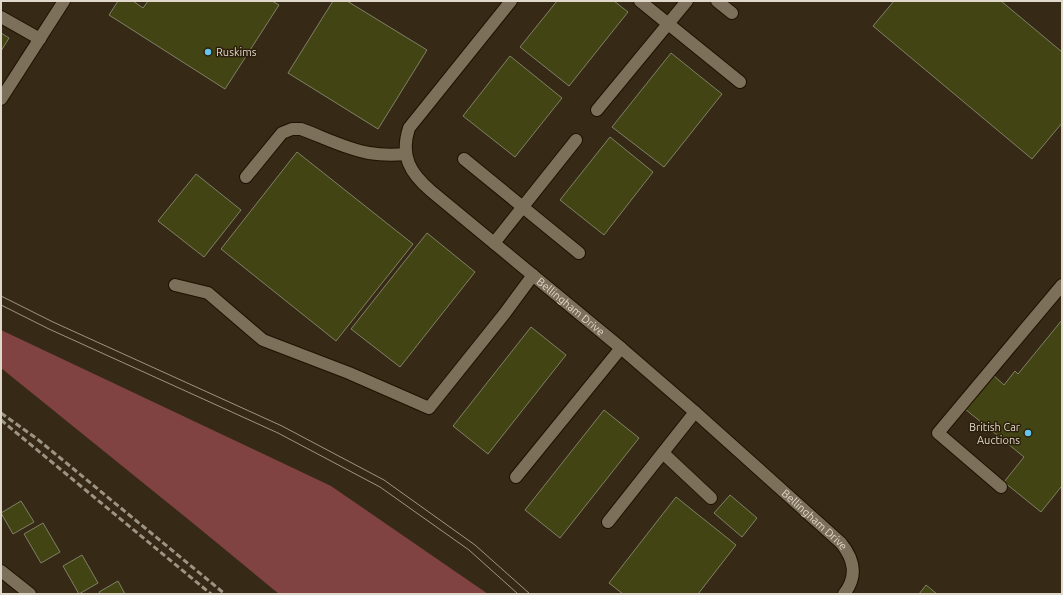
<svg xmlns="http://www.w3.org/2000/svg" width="1063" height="595" viewBox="0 0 1063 595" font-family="Ubuntu,sans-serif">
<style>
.forest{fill:#814242}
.building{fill:#434413;stroke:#7f8067}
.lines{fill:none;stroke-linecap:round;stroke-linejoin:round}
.minor-casing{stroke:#1d1201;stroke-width:14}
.minor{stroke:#7d705a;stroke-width:12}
.tram{stroke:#9d9484;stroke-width:1}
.rail{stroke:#9d9484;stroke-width:3;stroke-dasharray:6 3;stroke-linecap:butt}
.poi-dot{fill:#64c5ee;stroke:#2c200c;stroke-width:1.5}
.labels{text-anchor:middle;stroke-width:3;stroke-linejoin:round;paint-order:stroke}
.poi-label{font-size:11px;fill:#dfd8cb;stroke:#2c200c;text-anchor:start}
.street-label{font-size:11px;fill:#dfd8cb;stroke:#2c200c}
</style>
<rect width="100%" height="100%" fill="#362a16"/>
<path class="forest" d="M1 330 331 486 488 594H279L194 524 1 368Z"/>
<g class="building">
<path d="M118 1H133L143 8 148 1H272L279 5 225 89 109 15Z"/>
<path d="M333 1H347L427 50 378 129 288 73Z"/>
<path d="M557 1H614L628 12 569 86 520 47Z"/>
<path d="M894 1H1001L1062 52V123L1032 159 873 26Z"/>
<path d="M1 33 9 38 1 51Z"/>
<path d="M671 53 722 94 664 167 612 127Z"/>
<path d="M510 56 562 98 515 157 463 116Z"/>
<path d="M610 137 653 172 604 235 560 200Z"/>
<path d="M297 152 413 244 336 341 221 249Z"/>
<path d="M196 174 241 210 204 257 158 221Z"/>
<path d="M427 233 475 272 400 367 351 329Z"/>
<path d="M1062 320V488L1061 487 1041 512 1004 482 1024 457 965 409 993 375 1004 385 1015 371 1018 374Z"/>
<path d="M531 327 566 355 488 454 453 426Z"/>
<path d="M604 410 639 438 560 538 525 510Z"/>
<path d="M730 495 757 518 742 537 714 513Z"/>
<path d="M676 497 736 545 698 594H623L609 583Z"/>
<path d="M21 501 34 522 13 534 1 513Z"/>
<path d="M43 523 60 552 41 563 24 534Z"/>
<path d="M82 555 98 583 79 594 63 566Z"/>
<path d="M118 581 125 594H100L99 592Z"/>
<path d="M926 585 937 594H919Z"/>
</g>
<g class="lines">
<defs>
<g id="minor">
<path id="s1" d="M511 1 409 128C400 156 410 173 431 191L621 348 695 412 841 543C854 559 858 576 844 594"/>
<path d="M640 1 740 82"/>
<path d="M717 1 732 13"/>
<path d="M1 17 40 39"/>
<path d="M1 99 64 1"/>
<path d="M597 110 687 1"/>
<path d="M464 159 579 253"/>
<path d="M246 177 282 133 292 129H301C323 137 346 149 369 153 381 155 394 155 406 154"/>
<path d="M494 243 576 140"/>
<path d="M175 285 208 293 263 340 349 373 429 408 505 313 533 275"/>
<path d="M663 453 711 498"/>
<path d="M516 477 621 348"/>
<path d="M1001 487 938 433 1062 285"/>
<path d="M608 522 695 412"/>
<path d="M1 571 30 594"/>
</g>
</defs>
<use href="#minor" class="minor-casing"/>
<use href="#minor" class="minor"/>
<g class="tram">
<path d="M1 296 53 322 282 426 384 480 475 545 530 594"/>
<path d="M1 305 49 329 278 433 380 487 469 550 518 594"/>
</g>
<g class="rail">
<path d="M1 413 36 438 225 594"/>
<path d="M1 420 211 594"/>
</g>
</g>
<g class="poi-dot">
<circle cx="208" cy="52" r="4"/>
<circle cx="1028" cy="433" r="4"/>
</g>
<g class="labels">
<g class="poi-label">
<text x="216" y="56">Ruskims</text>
<text x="1020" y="431" text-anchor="end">British Car<tspan x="1020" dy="13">Auctions</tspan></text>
</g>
<g class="street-label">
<text dy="4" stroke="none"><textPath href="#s1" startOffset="416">Bellingham Drive</textPath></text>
<text dy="4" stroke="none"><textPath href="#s1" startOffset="740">Bellingham Drive</textPath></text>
</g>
</g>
<rect width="1063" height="595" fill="none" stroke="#dfd8cb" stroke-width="4"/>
</svg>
